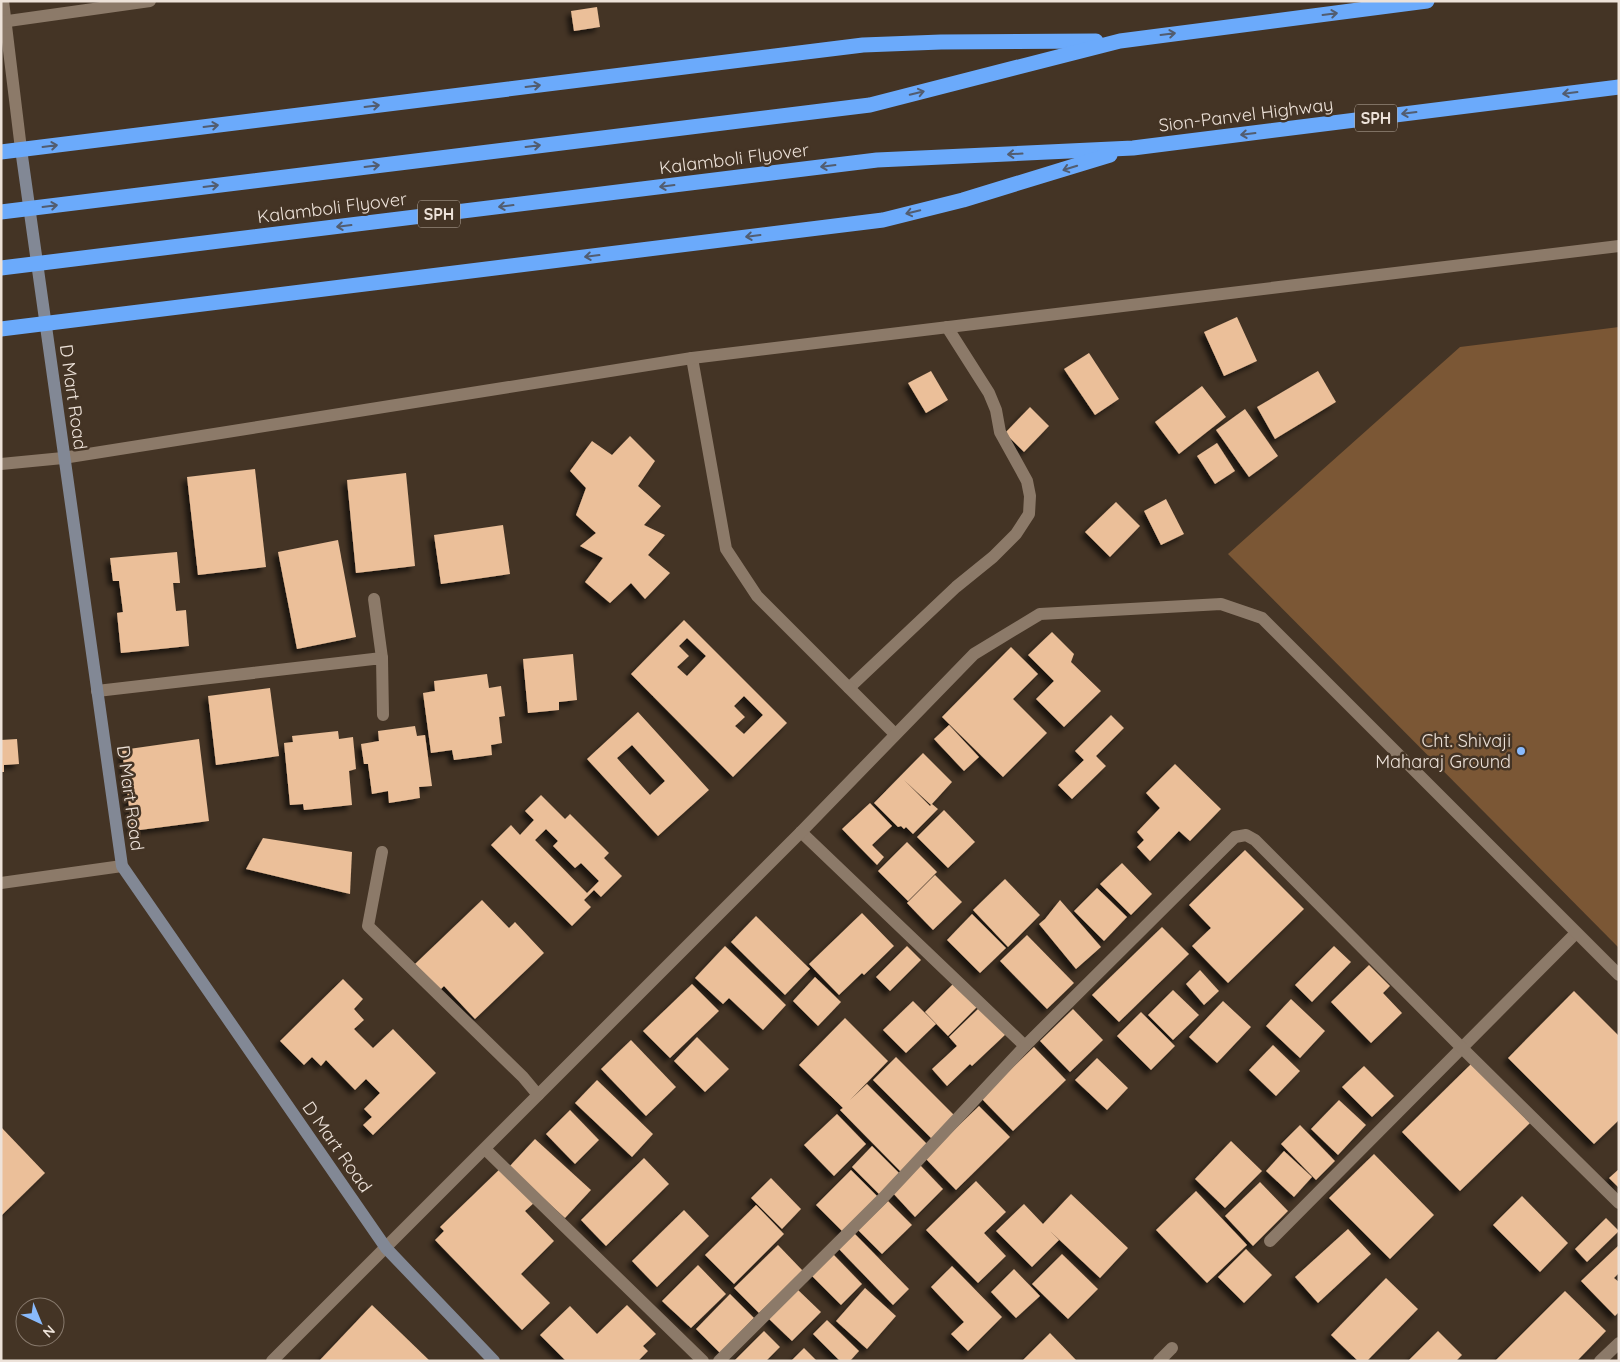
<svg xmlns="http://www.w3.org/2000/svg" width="1620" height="1362" viewBox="0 0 1620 1362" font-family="Quicksand,sans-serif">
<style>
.green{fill:#7b5735}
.building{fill:#ebbf99;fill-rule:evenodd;filter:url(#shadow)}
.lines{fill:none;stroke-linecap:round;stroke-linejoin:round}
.service{stroke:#8c7a69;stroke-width:12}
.minor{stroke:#8c7a69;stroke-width:12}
.tertiary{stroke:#8c7a69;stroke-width:12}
.secondary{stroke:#828895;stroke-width:12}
.motorway{stroke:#6baafb;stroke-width:15}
.oneway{stroke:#525d70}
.poi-dot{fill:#89bafc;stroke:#443425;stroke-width:2}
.labels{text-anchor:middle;stroke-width:5;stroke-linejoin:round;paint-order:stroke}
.shield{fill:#443425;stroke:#baaea3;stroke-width:1}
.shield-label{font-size:16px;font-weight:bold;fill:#ede2d9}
.street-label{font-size:18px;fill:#ede2d9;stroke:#443425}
.poi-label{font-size:18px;fill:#ede2d9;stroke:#443425;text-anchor:end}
</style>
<defs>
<filter id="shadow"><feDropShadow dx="-4.5" dy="4.5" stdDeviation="2.5" flood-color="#0009"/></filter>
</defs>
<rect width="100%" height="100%" fill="#443425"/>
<path class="green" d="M1619 327V948L1228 554 1460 347Z"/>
<g class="building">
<path d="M597 7 600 27 574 31 571 11Z"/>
<path d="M1237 317 1257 361 1224 376 1204 332Z"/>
<path d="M1089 353 1119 399 1095 415 1064 369Z"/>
<path d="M931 371 948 400 926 413 908 383Z"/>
<path d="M1318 371 1336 402 1275 439 1257 407Z"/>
<path d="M1202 386 1226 417 1179 454 1155 422Z"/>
<path d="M1030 407 1049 426 1024 452 1005 433Z"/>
<path d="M1245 409 1278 456 1249 477 1216 430Z"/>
<path d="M630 436 655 461 638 486 661 506 644 525 665 535 648 555 670 573 645 599 631 583 610 603 585 582 603 558 580 546 596 533 576 515 586 488 570 471 592 441 612 455Z"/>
<path d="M1217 443 1235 471 1215 484 1197 456Z"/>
<path d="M255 469 266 567 198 575 187 477Z"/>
<path d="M406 473 415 566 356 573 347 480Z"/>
<path d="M1166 499 1184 534 1161 545 1144 511Z"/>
<path d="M1116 502 1140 526 1110 557 1085 532Z"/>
<path d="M503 525 510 574 441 584 434 535Z"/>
<path d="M338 540 356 637 297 649 278 552Z"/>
<path d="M177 552 180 583H173L176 611 186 610 189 646 121 653 117 613 123 612 119 581H113L110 558Z"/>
<path d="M684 620 787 723 733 777 631 674ZM687 638 706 656 687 676 677 667 689 656 679 646ZM744 696 763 715 744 734 735 726 745 717 734 706Z"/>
<path d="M1052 632 1074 654 1071 662 1101 691 1064 727 1036 699 1054 681 1028 655Z"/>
<path d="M1011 647 1038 674 1013 699 1047 733 1003 777 942 717Z"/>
<path d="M573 654 577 700 559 702V710L528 713 523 659Z"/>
<path d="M487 674 489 688 501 686 505 716 499 717 502 743 491 745 492 755 454 760 452 750 431 753 423 693 435 691 434 681Z"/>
<path d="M270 688 279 756 216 765 208 696Z"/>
<path d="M638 712 709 790 658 836 587 759ZM632 745 665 781 650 795 617 758Z"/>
<path d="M1111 715 1124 728 1096 756 1106 766 1072 799 1058 785 1084 760 1075 751Z"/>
<path d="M949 725 979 757 964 771 934 739Z"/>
<path d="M415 726 417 736 425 735 432 786 419 787 420 798 389 803 388 791 372 794 368 764H364L361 744 379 741 378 731Z"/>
<path d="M338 731 339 739 353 737 356 769 349 771 352 805 304 810 303 804 290 805 284 743 293 742 292 736Z"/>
<path d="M17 739 19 764 4 765V772H1V740Z"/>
<path d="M199 739 209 821 132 831 122 750Z"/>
<path d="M923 753 952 782 931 805 904 780 930 806 932 804 938 809 913 834 906 827 904 829 901 826 898 827 874 803Z"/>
<path d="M1175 764 1221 809 1190 841 1179 831 1150 861 1137 847 1144 840 1137 832 1160 808 1146 793Z"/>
<path d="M541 795 565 819 570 814 609 853 604 858 622 876 601 897 594 890 584 900 591 907 572 926 491 845 511 825 520 835 534 820 525 811ZM546 829 558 841 553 846 575 868 581 863 599 881 587 893 535 840Z"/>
<path d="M870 803 892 826 872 845 884 857 877 865 842 829Z"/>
<path d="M944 810 975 842 948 868 917 837Z"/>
<path d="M263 838 352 852 350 894 246 869Z"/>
<path d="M907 842 937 872 908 901 878 871Z"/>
<path d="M1245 850 1304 909 1228 983 1192 946 1211 928 1189 905Z"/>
<path d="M1122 863 1152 894 1131 915 1100 884Z"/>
<path d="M935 875 962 902 933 930 907 903Z"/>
<path d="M1005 879 1040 915 1008 947 973 910Z"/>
<path d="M1097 888 1127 917 1104 941 1074 911Z"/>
<path d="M482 900 509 928 515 922 544 953 475 1019 444 986 440 990 415 964Z"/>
<path d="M1060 900 1101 947 1076 969 1039 924 1045 919Z"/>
<path d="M862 913 894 946 864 975 862 973 839 995 809 964Z"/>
<path d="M972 914 1006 948 980 973 947 940Z"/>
<path d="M756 916 810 969 785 995 731 942Z"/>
<path d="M1162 927 1189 954 1119 1022 1092 995Z"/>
<path d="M1027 935 1074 983 1047 1009 1000 961Z"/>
<path d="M725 946 786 1005 763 1030 729 998 723 1004 695 978Z"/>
<path d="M907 946 921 960 890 991 876 977Z"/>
<path d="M1334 946 1351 962 1312 1002 1295 985Z"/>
<path d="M1369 965 1390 986 1383 993 1402 1013 1371 1043 1331 1002Z"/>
<path d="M1200 970 1219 991 1204 1005 1186 984Z"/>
<path d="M815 977 841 1002 818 1026 793 1001Z"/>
<path d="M343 979 363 999 354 1009 364 1020 354 1029 373 1048 393 1029 436 1073 373 1135 363 1125 372 1117 364 1109 380 1093 366 1079 355 1090 326 1060 321 1066 312 1057 304 1065 280 1041Z"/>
<path d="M955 982 978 1006 948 1036 925 1012Z"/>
<path d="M692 984 719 1011 670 1058 643 1031Z"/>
<path d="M1173 990 1199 1015 1173 1040 1148 1015Z"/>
<path d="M1574 991 1619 1036V1120L1594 1144 1508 1058Z"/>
<path d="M1291 999 1325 1031 1300 1058 1266 1026Z"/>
<path d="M913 1001 936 1024 906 1053 883 1030Z"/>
<path d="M1223 1001 1251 1027 1217 1063 1189 1037Z"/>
<path d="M979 1008 1006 1034 972 1066 970 1064 947 1086 932 1069 957 1046 949 1037Z"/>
<path d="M1073 1009 1103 1040 1070 1072 1040 1041Z"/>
<path d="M1141 1012 1175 1046 1151 1070 1117 1036Z"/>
<path d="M845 1018 888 1061 850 1100 867 1084 929 1146 902 1173 840 1110 843 1108 799 1065Z"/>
<path d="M697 1037 729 1069 705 1092 674 1061Z"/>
<path d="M631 1040 676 1087 646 1116 601 1069Z"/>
<path d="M1273 1045 1300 1071 1276 1096 1249 1070Z"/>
<path d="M1034 1047 1066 1080 1013 1131 981 1098Z"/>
<path d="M896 1057 955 1116 932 1139 873 1080Z"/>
<path d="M1097 1058 1128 1088 1107 1110 1075 1080Z"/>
<path d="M1471 1064 1530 1123 1460 1191 1402 1132Z"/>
<path d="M1364 1066 1394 1096 1372 1117 1342 1087Z"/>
<path d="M597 1080 653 1134 632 1157 575 1103Z"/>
<path d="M1339 1100 1366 1125 1338 1155 1311 1129Z"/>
<path d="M979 1106 1010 1137 956 1190 925 1158Z"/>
<path d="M570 1110 599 1140 575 1164 546 1134Z"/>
<path d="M837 1114 866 1144 834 1176 804 1145Z"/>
<path d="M1300 1125 1335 1161 1316 1180 1281 1144Z"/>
<path d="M1 1127 45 1173 1 1216Z"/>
<path d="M535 1139 591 1190 565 1218 509 1167Z"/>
<path d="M1231 1141 1262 1171 1225 1208 1195 1179Z"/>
<path d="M872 1146 901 1175 881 1196 852 1167Z"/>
<path d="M1284 1151 1312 1177 1294 1197 1266 1171Z"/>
<path d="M1374 1154 1434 1215 1390 1259 1329 1198Z"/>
<path d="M644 1158 669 1184 606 1246 581 1220Z"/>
<path d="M920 1165 943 1189 915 1217 892 1192Z"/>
<path d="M502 1167 535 1202 525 1211 554 1241 521 1274 550 1303 522 1330 435 1240 444 1231 440 1227Z"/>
<path d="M1619 1169V1188L1609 1178Z"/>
<path d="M851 1170 880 1199 845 1234 816 1205Z"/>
<path d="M771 1178 801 1209 782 1229 751 1198Z"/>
<path d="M976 1181 1006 1212 984 1233 1006 1256 978 1283 926 1230Z"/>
<path d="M1260 1182 1288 1211 1253 1246 1225 1216Z"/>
<path d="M1196 1191 1247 1245 1207 1283 1156 1230Z"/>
<path d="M1071 1194 1128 1248 1100 1278 1050 1231 1059 1240 1032 1267 996 1231 1024 1204 1043 1224Z"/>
<path d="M1522 1196 1568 1243 1540 1272 1493 1225Z"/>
<path d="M888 1201 912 1225 882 1254 858 1230Z"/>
<path d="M756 1205 784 1234 734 1284 705 1255Z"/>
<path d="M684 1210 709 1236 657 1287 632 1261Z"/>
<path d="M1606 1218 1619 1231 1587 1262 1575 1249Z"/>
<path d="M1348 1229 1371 1254 1318 1303 1295 1277Z"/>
<path d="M853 1232 909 1289 893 1305 837 1247Z"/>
<path d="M778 1245 803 1271 759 1313 734 1288Z"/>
<path d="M1619 1245V1273L1614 1278 1619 1282V1312L1615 1316 1581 1281Z"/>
<path d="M1246 1249 1272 1275 1244 1303 1218 1277Z"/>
<path d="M833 1254 862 1284 841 1305 811 1275Z"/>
<path d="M1062 1254 1098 1289 1068 1319 1032 1284Z"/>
<path d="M698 1265 726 1294 691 1328 662 1301Z"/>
<path d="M952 1266 1002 1317 968 1351 951 1334 964 1322 931 1287Z"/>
<path d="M1014 1269 1040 1296 1016 1318 991 1292Z"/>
<path d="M1386 1278 1418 1309 1367 1361H1358L1331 1335Z"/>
<path d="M796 1288 821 1312 792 1341 768 1318Z"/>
<path d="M865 1288 896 1316 867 1349 836 1321Z"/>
<path d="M1565 1291 1606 1331 1577 1361H1495Z"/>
<path d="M730 1294 754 1318 720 1353 696 1329Z"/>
<path d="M372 1305 430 1361H319Z"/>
<path d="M627 1305 656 1334 643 1346 648 1351 638 1361H566L540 1335 570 1306 597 1334Z"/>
<path d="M827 1320 859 1351 850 1361H840L813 1334Z"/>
<path d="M764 1331 780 1347 766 1361H734Z"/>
<path d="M1438 1331 1462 1355 1456 1361H1408Z"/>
<path d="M1050 1333 1077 1361H1022Z"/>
<path d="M804 1348 817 1361H791Z"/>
</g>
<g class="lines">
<path class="service" d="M382 852 368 926 523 1077 538 1095"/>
<g class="minor">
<path d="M3 1 21 149"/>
<path d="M1 22 150 1"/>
<path d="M374 599 382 658"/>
<path d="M849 688 956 587 993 557 1016 534 1029 514 1030 496 1027 481 1000 432 996 410 989 393 947 327"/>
<path d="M97 691 382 658 383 715"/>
<path d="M801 832 1025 1046"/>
<path d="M1 883 122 866"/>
<path d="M485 1149 703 1361"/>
<path d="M1270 1241 1576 933"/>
<path d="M719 1361 882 1199 1025 1046 1235 837 1246 835 1255 840 1462 1048 1619 1203"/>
<path d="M1159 1361 1172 1348"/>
<path d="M1600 1361 1619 1343"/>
</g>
<g class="tertiary">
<path d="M692 358 726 549 757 596 895 734"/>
<path d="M1 464 63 458 692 358 1619 246"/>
<path d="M272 1361 801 832 974 654 1040 614 1221 604 1262 618 1619 975"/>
</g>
<path class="secondary" d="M21 149 122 866 386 1248 494 1361"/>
<g class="motorway">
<path d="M1 152 863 45 941 42 1096 41"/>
<path d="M1 212 870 105 1120 41 1427 1"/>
<path d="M1 268 877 160 1133 148 1619 87"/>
<path d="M1 329 883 220 963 200 1110 155"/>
</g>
</g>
<defs><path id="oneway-shaft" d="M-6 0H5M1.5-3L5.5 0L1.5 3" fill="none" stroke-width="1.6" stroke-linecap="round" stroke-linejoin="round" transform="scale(1.25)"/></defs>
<g class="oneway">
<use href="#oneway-shaft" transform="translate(1330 14) rotate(-7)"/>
<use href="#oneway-shaft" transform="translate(1168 34) rotate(-7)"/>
<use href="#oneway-shaft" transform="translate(533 86) rotate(-7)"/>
<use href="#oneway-shaft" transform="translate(917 93) rotate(-14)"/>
<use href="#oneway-shaft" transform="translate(1570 93) rotate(173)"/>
<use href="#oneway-shaft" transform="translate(372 106) rotate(-7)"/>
<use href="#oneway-shaft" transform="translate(1409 113) rotate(173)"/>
<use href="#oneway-shaft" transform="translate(211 126) rotate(-7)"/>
<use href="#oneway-shaft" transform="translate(1248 134) rotate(173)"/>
<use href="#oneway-shaft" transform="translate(50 146) rotate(-7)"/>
<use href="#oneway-shaft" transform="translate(533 146) rotate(-7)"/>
<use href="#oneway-shaft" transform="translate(1015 154) rotate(177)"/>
<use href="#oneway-shaft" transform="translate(372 166) rotate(-7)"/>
<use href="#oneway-shaft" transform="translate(828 166) rotate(173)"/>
<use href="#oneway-shaft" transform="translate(1070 168) rotate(163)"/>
<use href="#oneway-shaft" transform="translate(211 186) rotate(-7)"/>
<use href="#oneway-shaft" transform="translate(667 186) rotate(173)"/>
<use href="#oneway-shaft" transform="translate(50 206) rotate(-7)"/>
<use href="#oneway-shaft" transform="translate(506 206) rotate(173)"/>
<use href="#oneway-shaft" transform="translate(913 212) rotate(166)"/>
<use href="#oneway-shaft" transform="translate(344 226) rotate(173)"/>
<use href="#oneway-shaft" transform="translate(753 236) rotate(173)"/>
<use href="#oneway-shaft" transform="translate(592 256) rotate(173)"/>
</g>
<circle class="poi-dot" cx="1521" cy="751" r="5"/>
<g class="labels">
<g class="shield">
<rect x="1355" y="104.5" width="42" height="27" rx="4"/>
<rect x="418" y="200.5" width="42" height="27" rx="4"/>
</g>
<g class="shield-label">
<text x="1376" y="124">SPH</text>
<text x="439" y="220">SPH</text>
</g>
<g class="street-label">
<text transform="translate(1246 115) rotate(-7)" y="6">Sion-Panvel Highway</text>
<text transform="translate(734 159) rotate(-7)" y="6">Kalamboli Flyover</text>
<text transform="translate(332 208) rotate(-7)" y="6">Kalamboli Flyover</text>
<text transform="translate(73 397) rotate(82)" y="6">D Mart Road</text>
<text transform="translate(130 798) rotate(82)" y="6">D Mart Road</text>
<text transform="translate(337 1147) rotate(55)" y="6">D Mart Road</text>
</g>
<g class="poi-label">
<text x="1511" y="747">Cht. Shivaji<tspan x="1511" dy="21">Maharaj Ground</tspan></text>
</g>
</g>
<rect width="1620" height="1362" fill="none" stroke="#ede2d9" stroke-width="5"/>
<g transform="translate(40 1322) rotate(136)"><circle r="24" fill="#443425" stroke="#887a6d"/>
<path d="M0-4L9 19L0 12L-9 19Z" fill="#89bafc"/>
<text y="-8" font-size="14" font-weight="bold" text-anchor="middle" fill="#ede2d9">N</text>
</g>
</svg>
